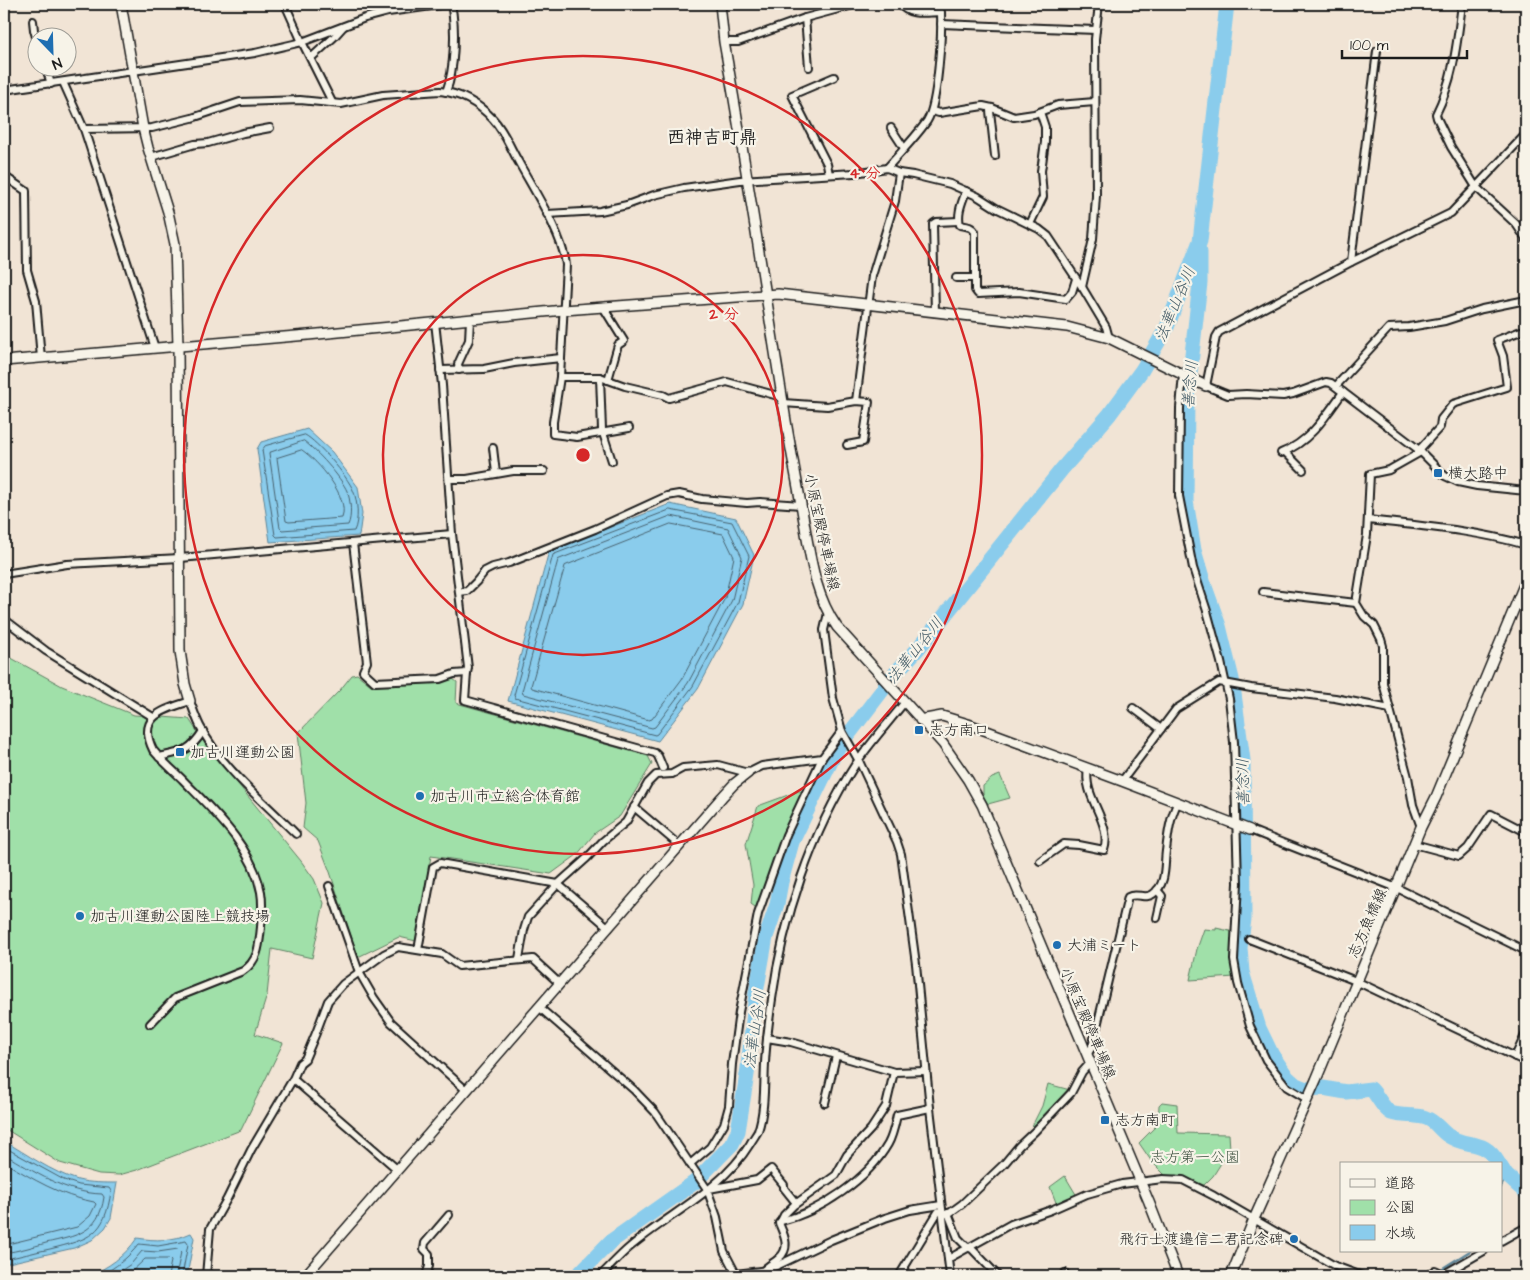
<svg xmlns="http://www.w3.org/2000/svg" width="1530" height="1280" viewBox="0 0 1530 1280" font-family="'Architects Daughter','Klee One',sans-serif">
<style>
.green{fill:#a0e0a9;stroke:#5e7e62}
.water{fill:#8accec;stroke:#5e8699}
.lines{fill:none;stroke-linecap:round;stroke-linejoin:round}
.shore{stroke:#48626f;stroke-width:1}
.stream{stroke:#5e8699;stroke-width:2.5}
.river{stroke:#8accec;stroke-width:15}
.street-casing{stroke:#1c1c1c;stroke-width:10}
.secondary-casing{stroke:#1c1c1c;stroke-width:12}
.street{stroke:#f7f3e8;stroke-width:6}
.secondary{stroke:#f7f3e8;stroke-width:9}
.ring{fill:none;stroke:#d62828;stroke-width:2.5}
.poi-dot{fill:#1f6fb2;stroke:#f7f3e8;stroke-width:2}
.labels{text-anchor:middle;stroke-width:4.5;stroke-linejoin:round;paint-order:stroke}
.poi-label{font-size:15px;fill:#1c1c1c;stroke:#f7f3e8;text-anchor:start}
.street-label{font-size:15px;fill:#1c1c1c;stroke:#f7f3e8}
.park-label{font-size:15px;fill:#445746;stroke:#f7f3e8}
.water-label{font-size:16px;font-style:italic;fill:#425a65;stroke:#f7f3e8}
.quarter-label{font-size:18px;font-weight:bold;fill:#1c1c1c;stroke:#f7f3e8}
.centre{fill:#d62828;stroke:#f7f3e8;stroke-width:2.5}
.ring-label{font-size:15px;text-anchor:middle;font-weight:bold;fill:#d62828;stroke:#f7f3e8;stroke-width:4.5;stroke-linejoin:round;paint-order:stroke}
</style>
<rect width="100%" height="100%" fill="#f1e4d5"/>
<filter id="ink" filterUnits="userSpaceOnUse"><feTurbulence type="fractalNoise" baseFrequency=".02" numOctaves="2"/><feDisplacementMap in="SourceGraphic" scale="10" xChannelSelector="R" yChannelSelector="G"/><feConvolveMatrix kernelMatrix="1 2 1 2 8 2 1 2 1" color-interpolation-filters="sRGB"/></filter>
<g filter="url(#ink)">
<g class="green">
<path d="M4 654 62 686 134 715 189 719 206 745 301 861 314 879 324 903 312 958 272 949 267 995 255 1034 283 1043 241 1130 137 1170 119 1175 99 1174 60 1163 4 1128Z"/>
<path d="M357 674 372 686 441 682 453 679 457 682 456 703 648 756 652 764 620 816 595 833 577 855 551 874 431 856 416 941 399 937 358 957 330 872 318 841 303 828 306 803 298 733 340 690 352 675Z"/>
<path d="M1000 775 1010 798 988 804 983 795V786L992 778Z"/>
<path d="M799 791H804L781 840 759 905 755 907 751 904 753 885 746 844 758 806Z"/>
<path d="M1216 928 1234 932 1235 977 1190 980 1197 949 1204 929 1216 930Z"/>
<path d="M1048 1084 1070 1090 1036 1127 1032 1126 1042 1106Z"/>
<path d="M1162 1102 1177 1104 1178 1133 1229 1134 1230 1149 1213 1176 1204 1185 1176 1175 1166 1176 1152 1162 1139 1143 1158 1124 1159 1105Z"/>
<path d="M1065 1176 1077 1196 1057 1205 1050 1187Z"/>
</g>
<g class="water">
<path d="M307 429 332 452 358 487 362 514 359 536 270 542 257 449 261 442Z"/>
<path d="M670 504 736 518 754 555 743 604 698 689 658 741 508 701 549 551Z"/>
<path d="M4 1141C27 1154 51 1172 78 1180 90 1183 104 1183 117 1183L111 1218 105 1228 92 1240 74 1248 4 1264Z"/>
<path d="M191 1233 194 1238 187 1276H88C108 1268 125 1256 137 1238 156 1241 173 1241 191 1233Z"/>
</g>
<g class="lines">
<g class="shore">
<path d="M305 435C317 441 348 477 353 490 358 501 359 521 354 531L277 537 275 535 262 450 265 446Z"/>
<path d="M304 441C316 450 341 477 347 491 351 500 352 517 348 525L282 530 280 528 269 453Z"/>
<path d="M302 450C318 461 350 497 342 518L289 522 286 521 277 458Z"/>
<path d="M670 510 732 522 749 556 738 602 693 686 657 734 655 735 515 698 514 695 553 555Z"/>
<path d="M671 516 728 528 742 557 732 600 688 683 655 727 652 728 523 694 522 691 558 560Z"/>
<path d="M671 524 723 534 734 557 725 598 682 679 652 719 649 720 532 688 531 686 565 566Z"/>
<path d="M4 1147 64 1180 79 1185 109 1188 111 1191C105 1235 90 1239 50 1249 34 1252 19 1257 4 1259"/>
<path d="M4 1154C35 1172 65 1193 102 1194L104 1197C99 1233 76 1236 46 1243 32 1247 18 1251 4 1253"/>
<path d="M4 1162C33 1179 60 1196 94 1202L96 1204 90 1216 77 1227 4 1245"/>
<path d="M100 1276C116 1267 128 1258 139 1244L158 1246 186 1241 188 1244 182 1276"/>
<path d="M113 1276 131 1264 142 1251 158 1252 178 1249 181 1252 176 1276"/>
<path d="M127 1276 145 1259H169L171 1261 168 1276"/>
</g>
<g class="stream">
<path d="M1501 1187 1506 1175"/>
<path d="M1438 1276 1443 1268 1470 1251"/>
</g>
<g class="river">
<path d="M1200 252V283L1187 399 1186 501 1194 550 1204 584 1219 626 1232 679 1243 760 1244 919 1240 948 1242 972 1259 1028 1272 1055 1287 1077 1296 1085 1306 1089 1323 1088 1346 1092 1371 1089C1378 1096 1382 1108 1391 1113 1402 1117 1415 1114 1426 1118 1435 1121 1439 1129 1447 1135 1468 1150 1483 1136 1499 1164"/>
<path d="M1501 1167 1506 1175 1526 1193"/>
<path d="M577 1276 610 1242 695 1182 732 1144 738 1131 748 1068 756 993 766 937 777 904 781 882 792 842 836 751 897 671 917 650 1062 469 1109 415 1142 370 1167 327 1200 241 1227 4"/>
</g>
<defs>
<g id="street">
<path d="M285 4 302 42 332 102"/>
<path d="M1462 4C1457 43 1454 78 1436 114L1437 118 1451 147 1476 187 1516 224 1526 239"/>
<path d="M805 18 809 67"/>
<path d="M33 21 34 30 38 44"/>
<path d="M941 24 1096 30"/>
<path d="M724 42H738L805 18 857 4"/>
<path d="M311 58 334 37 343 27"/>
<path d="M46 68 51 84"/>
<path d="M63 82 84 129 155 348"/>
<path d="M4 90 255 53 302 42 365 18 388 12 447 4"/>
<path d="M446 92C455 69 456 27 451 4"/>
<path d="M992 108 990 111 995 156"/>
<path d="M932 111 939 113 983 106 992 108 1014 117 1034 114 1058 105 1095 102"/>
<path d="M891 128 904 148"/>
<path d="M84 129 152 128 192 118 240 102 300 100 341 104 383 95 440 91C460 93 479 104 493 119 504 131 510 147 518 161 533 189 563 235 566 265L560 377H600L625 386 663 395 669 398 727 382 782 397"/>
<path d="M1526 134 1451 213 1351 262 1219 332 1216 337 1206 386 1228 395 1246 394 1283 396 1293 394 1326 382 1331 383 1419 450 1445 476 1458 482 1477 486 1526 491"/>
<path d="M151 157 195 144 208 143 243 133 270 128"/>
<path d="M887 168C900 153 915 138 927 121 938 104 942 34 941 12 927 12 909 17 900 4"/>
<path d="M829 174 827 164 792 95 834 77"/>
<path d="M4 176 26 191 27 270 36 301 41 358"/>
<path d="M966 191C962 203 957 212 960 225 966 226 972 226 975 232V290L978 294 1019 292 1066 299 1072 292 1076 279"/>
<path d="M547 214 600 211 627 205 654 195 684 188 740 180 854 173 887 168 899 173 913 175 950 184 977 196 996 208 1039 229 1048 236 1082 287 1106 327 1109 338"/>
<path d="M1030 224 1043 197 1041 171 1045 142V127L1040 112"/>
<path d="M1351 262 1377 51"/>
<path d="M956 278H975"/>
<path d="M1082 287 1093 239 1096 196 1095 39 1099 4"/>
<path d="M603 307 624 341 618 345 608 380"/>
<path d="M935 313 933 224 936 222 959 221"/>
<path d="M440 370 484 369 514 363 561 358"/>
<path d="M459 370 458 364 469 340 470 319"/>
<path d="M1183 374 1180 408 1179 496 1193 568 1207 611 1221 662 1229 699 1234 742 1238 883 1234 960 1238 983 1250 1026 1266 1060 1287 1087 1307 1099"/>
<path d="M560 377 553 422V434L577 437 629 428"/>
<path d="M600 377 602 430 612 461"/>
<path d="M1336 386 1389 328 1409 327 1445 321 1482 309 1526 300"/>
<path d="M856 401 872 276 895 201 899 173"/>
<path d="M783 403 827 406 856 401 869 402 863 442 847 445"/>
<path d="M493 448 496 473"/>
<path d="M1419 450 1440 427 1441 419 1453 404 1507 387 1503 356 1497 340 1521 331H1526"/>
<path d="M1285 452 1303 470"/>
<path d="M1281 453C1310 442 1326 416 1343 392"/>
<path d="M449 479H467L513 471H544"/>
<path d="M1368 520C1421 526 1475 530 1526 545"/>
<path d="M353 543 367 662 363 671 375 682 440 679 454 674 467 673 468 668 452 534 442 385 435 322"/>
<path d="M4 574 67 564 180 558 452 534"/>
<path d="M459 592 467 591 476 582 485 571 493 567 509 563 595 529 667 496 679 494 702 499 747 503 760 502 801 505"/>
<path d="M1263 592 1356 603"/>
<path d="M828 613 824 630 833 698 842 731 859 761 897 842 901 854 916 964 930 1108 950 1276"/>
<path d="M4 619 46 651 153 717"/>
<path d="M467 673 465 700 655 753 658 756 663 768"/>
<path d="M1133 708 1161 729"/>
<path d="M159 757C181 752 190 752 203 731"/>
<path d="M1122 781 1176 709 1219 682 1251 688 1335 698 1390 709"/>
<path d="M634 807 680 846"/>
<path d="M1421 827 1413 805 1408 777 1383 683V646L1381 639 1374 625 1364 616 1356 603 1367 535 1370 474 1389 470 1421 452"/>
<path d="M1250 830 1397 888 1526 951"/>
<path d="M1414 844 1459 856 1468 848 1491 814 1526 832"/>
<path d="M1040 861 1064 844 1079 845 1104 850C1113 822 1082 797 1088 769"/>
<path d="M329 886 359 972 374 998 391 1022 467 1091"/>
<path d="M1157 890 1162 896 1157 918"/>
<path d="M1249 939 1356 981 1526 1062"/>
<path d="M418 950 433 867 440 863 558 884 609 928"/>
<path d="M519 959 524 930 528 917 558 884 587 858 603 841 626 822 648 783 656 775 672 774 683 768 718 765 748 773 762 766 822 758 842 731"/>
<path d="M540 1008 634 1090 655 1112 707 1189 717 1217 724 1251 736 1274"/>
<path d="M150 1024 175 998 243 971C259 960 259 945 261 927 262 916 263 903 261 892 252 846 214 812 183 780 173 770 162 761 153 750 136 715 165 710 190 701 193 709 196 718 200 726 219 765 265 803 296 834"/>
<path d="M767 1038 791 1042 894 1072 926 1071"/>
<path d="M1087 1055 1092 1047 1128 897C1136 892 1146 900 1153 894 1167 884 1164 865 1166 851 1168 834 1170 817 1178 802"/>
<path d="M1515 1057 1526 1033"/>
<path d="M293 1079 398 1170"/>
<path d="M825 1103 836 1056"/>
<path d="M690 1164 710 1147 724 1124 729 1106 732 1064 739 1012 758 914 786 835 822 758"/>
<path d="M709 1189 757 1180 771 1169 784 1185V1188L796 1203"/>
<path d="M948 1213 958 1238 966 1246 972 1249 998 1276"/>
<path d="M943 1215 951 1212 962 1204 1004 1164 1019 1146 1035 1131 1071 1093 1082 1072 1090 1063"/>
<path d="M781 1221 784 1215 794 1205 836 1175 847 1155 871 1129 886 1106 894 1072"/>
<path d="M1501 1241 1526 1227"/>
<path d="M948 1259 1011 1224 1051 1210 1087 1194 1122 1184 1163 1179 1183 1180 1214 1196 1335 1266 1362 1276"/>
<path d="M763 1271C768 1265 774 1263 779 1258 791 1248 784 1235 779 1223L781 1221C820 1212 868 1179 888 1144 893 1135 895 1124 897 1115L930 1108"/>
<path d="M1065 1273V1276"/>
<path d="M206 1276 210 1229 227 1199 251 1150 293 1079 300 1063 305 1059 316 1033 328 1001 343 984 384 954 398 947 442 954 459 966 533 959 560 984"/>
<path d="M426 1276 429 1266V1254L424 1249 425 1243 449 1215"/>
<path d="M600 1276C610 1267 619 1256 630 1247 670 1213 722 1190 750 1144 752 1140 756 1135 758 1131 765 1111 764 1084 765 1063 766 1042 769 1021 772 999 783 919 811 833 855 765 870 743 888 723 904 703"/>
<path d="M734 1276 736 1274 768 1270 831 1240 885 1218 910 1210 941 1205"/>
<path d="M899 1276 938 1212 942 1211"/>
<path d="M1427 1276 1435 1270 1444 1274 1484 1251"/>
</g>
<g id="secondary">
<path d="M121 4 143 128 148 148 168 212 175 244 178 346 180 651 185 684 190 701"/>
<path d="M720 4 724 42C747 170 766 298 787 427 792 456 798 486 803 516 810 554 814 594 837 627L943 744 968 780 982 805 1149 1202 1178 1276"/>
<path d="M4 361 308 335 564 310 778 294 1067 327 1109 338 1206 386"/>
<path d="M920 720 942 716 968 724 1122 781 1250 830"/>
<path d="M305 1276 722 797 734 784 748 773"/>
<path d="M1231 1276 1254 1219 1316 1080 1421 827 1436 797 1526 580"/>
</g>
</defs>
<use href="#street" class="street-casing"/>
<use href="#secondary" class="secondary-casing"/>
<use href="#street" class="street"/>
<use href="#secondary" class="secondary"/>
</g>
</g>
<g class="ring">
<circle cx="583" cy="455" r="200"/>
<circle cx="583" cy="455" r="399"/>
</g>
<g class="poi-dot">
<rect x="1433" y="468" width="10" height="10" rx="2.5"/>
<rect x="914" y="725" width="10" height="10" rx="2.5"/>
<rect x="175" y="747" width="10" height="10" rx="2.5"/>
<circle cx="420" cy="796" r="5"/>
<circle cx="80" cy="916" r="5"/>
<circle cx="1057" cy="945" r="5"/>
<rect x="1100" y="1115" width="10" height="10" rx="2.5"/>
<circle cx="1294" cy="1239" r="5"/>
</g>
<g class="labels">
<g class="poi-label">
<text x="1448" y="478">横大路中</text>
<text x="929" y="735">志方南口</text>
<text x="190" y="757">加古川運動公園</text>
<text x="430" y="801">加古川市立総合体育館</text>
<text x="90" y="921">加古川運動公園陸上競技場</text>
<text x="1067" y="950">大浦ミート</text>
<text x="1115" y="1125">志方南町</text>
<text x="1284" y="1244" text-anchor="end">飛行士渡邉信二君記念碑</text>
</g>
<g class="street-label">
<text transform="translate(822 532) rotate(78)" y="5">小原宝殿停車場線</text>
<text transform="translate(1367 923) rotate(-66)" y="5">志方魚橋線</text>
<text transform="translate(1088 1023) rotate(67)" y="5">小原宝殿停車場線</text>
</g>
<g class="park-label">
<text x="1195" y="1162">志方第一公園</text>
</g>
<g class="water-label">
<text transform="translate(1174 304) rotate(-67)" y="6">法華山谷川</text>
<text transform="translate(1189 384) rotate(-85)" y="6">善念川</text>
<text transform="translate(914 650) rotate(-51)" y="6">法華山谷川</text>
<text transform="translate(1242 782) rotate(-91)" y="6">善念川</text>
<text transform="translate(754 1029) rotate(-82)" y="6">法華山谷川</text>
</g>
<g class="quarter-label">
<text x="712" y="143">西神吉町鼎</text>
</g>
</g>
<circle cx="583" cy="455" r="8" class="centre"/>
<g class="ring-label">
<text x="865" y="178">4 分</text>
<text x="724" y="319">2 分</text>
</g>
<rect width="1530" height="1280" fill="none" stroke="#f7f3e8" stroke-width="20"/>
<rect x="10" y="10" width="1510" height="1260" fill="none" stroke="#1c1c1c" stroke-width="2" filter="url(#ink)"/>
<rect x="1340" y="1162" width="162" height="90" fill="#f7f3e8" stroke="#9f9d96"/>
<rect x="1350" y="1179" width="25" height="8" fill="#f7f3e8" stroke="#9f9d96"/>
<text x="1385" y="1188" font-size="15" fill="#1c1c1c">道路</text>
<rect x="1350" y="1200" width="25" height="15" fill="#a0e0a9" stroke="#9f9d96"/>
<text x="1385" y="1212" font-size="15" fill="#1c1c1c">公園</text>
<rect x="1350" y="1225" width="25" height="15" fill="#8accec" stroke="#9f9d96"/>
<text x="1385" y="1238" font-size="15" fill="#1c1c1c">水域</text>
<g transform="translate(52 52) rotate(157)"><circle r="24" fill="#f7f3e8" stroke="#9f9d96"/>
<path d="M0-4L9 19L0 12L-9 19Z" fill="#1f6fb2"/>
<text y="-8" font-size="14" font-weight="bold" text-anchor="middle" fill="#1c1c1c">N</text>
</g>
<path d="M1342 50v8h125v-8" fill="none" stroke="#1c1c1c" stroke-width="2.5"/>
<text x="1350" y="50" font-size="15" fill="#1c1c1c" stroke="#f7f3e8" stroke-width="4" paint-order="stroke">100 m</text>
</svg>
